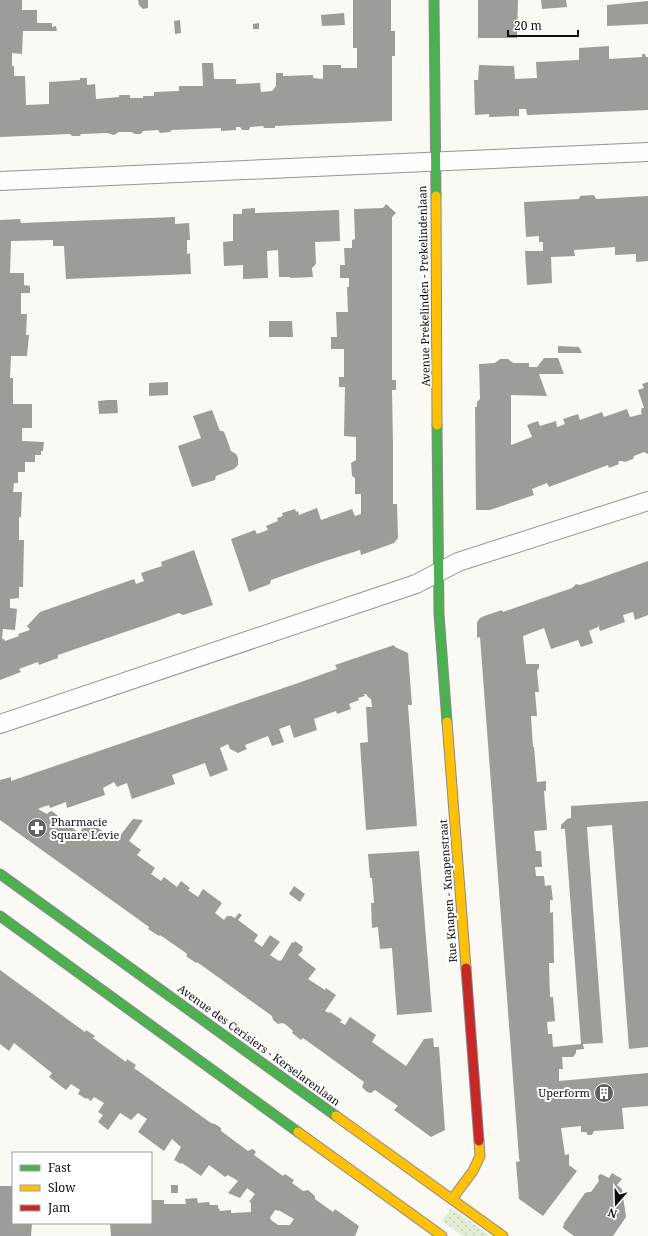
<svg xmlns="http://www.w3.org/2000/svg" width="648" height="1236" viewBox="0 0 648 1236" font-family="'Noto Serif',serif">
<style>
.grass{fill:url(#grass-dots)}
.building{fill:#9e9c98;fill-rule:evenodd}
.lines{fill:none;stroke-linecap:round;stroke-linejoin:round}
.street-casing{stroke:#949491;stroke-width:20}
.fast-casing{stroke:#8b8a88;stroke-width:11}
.slow-casing{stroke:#8b8a88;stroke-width:11}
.jam-casing{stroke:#8b8a88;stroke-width:11}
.street{stroke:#fefefd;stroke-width:18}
.fast{stroke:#4caf50;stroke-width:9}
.slow{stroke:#ffc107;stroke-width:9}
.jam{stroke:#c62828;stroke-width:9}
.labels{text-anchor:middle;stroke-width:4;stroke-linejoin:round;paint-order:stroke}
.street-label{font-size:11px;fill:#0e0e0e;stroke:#fff}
.poi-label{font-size:11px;fill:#0e0e0e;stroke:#fff;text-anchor:start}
</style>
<defs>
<pattern id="grass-dots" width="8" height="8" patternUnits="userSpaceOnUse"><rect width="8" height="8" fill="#e1edd5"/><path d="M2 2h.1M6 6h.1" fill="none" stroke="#c0cab6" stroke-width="1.8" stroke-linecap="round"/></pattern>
</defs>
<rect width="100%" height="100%" fill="#faf9f3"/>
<path class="grass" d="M451 1208 490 1236H463L442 1221Z"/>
<g class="building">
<path d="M0 0H22V10H37V23H52V27L56 26 57 31H23L22 54 12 53V66H14V76H25L26 105 49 104V82L80 80V78H87V85L95 84 96 99 119 97V95H130V98H143V96H154V92L179 91V86H203L202 63H213L214 79H236V84L260 83 261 92 272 91 276 86V73H283V76L313 75V78L323 79V65H341V68H357V48H353V0H391V31H395V56H392V121L275 126V128H264L263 126 250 127 249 130H242L240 127H236V130L221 131V128L172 130 170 132 160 133 158 130 143 131 141 134H135L131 132H119L114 135 107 133 81 134 80 136H72L70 134 0 137Z"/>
<path d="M138 0H148V8L143 9 139 5Z"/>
<path d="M478 0H518L517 38H478Z"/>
<path d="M541 0H566L567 7 542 9Z"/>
<path d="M648 1V24L607 26V5Z"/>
<path d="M344 13 345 25 322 26 321 15Z"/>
<path d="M180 20 181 33 175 34 174 21Z"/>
<path d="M259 23V29H253V24Z"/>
<path d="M609 46V59L642 57V54H645L646 57H648V110L529 115H527L526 109H519V116L489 117V114L475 115 474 80H478L479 65 514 66 515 79 537 78 536 62 579 60V48Z"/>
<path d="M594 195 596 199 648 196V261L636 262V254L615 255V247L574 250 575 256 551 257 552 283 527 285 525 251H543V242H539V236L526 237 524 202 579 199 580 196Z"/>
<path d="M386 204 396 213 392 217V380H396V390H392L393 444V504H397L398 538 394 543 361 555 360 550 322 562 271 580 270 584 249 592 231 539 255 530 257 534 268 530 266 526 278 521 277 518 283 516 282 513 295 509 296 512 298 511 299 515 317 508 321 520 352 509 355 516 361 514V494H355V478L352 476 351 463 356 460V437L344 436 345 387H339V377H344V349H331V337H337L336 312H348L347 287H349V278H340V265H345L344 248H352V240L355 239 354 209 383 208Z"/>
<path d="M255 208V213L339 210 340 241 315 242 316 264 312 268 313 277 290 278V277H279L278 250 267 251 268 278 243 279V265L224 266 223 242 233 241V214H242V209Z"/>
<path d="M175 217V224L189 223 190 240H187V254L190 253 191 274 66 279 64 246H53V240L11 241 10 273H24V285L30 286V293H21V314H27L26 335H29L27 356H11L10 378H13V404H32V428H22V441L44 442 43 451H41V455H35V462H25V472H18V483H14L13 492H22L21 517H19V540H24L23 587H19V598L10 599V608L17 609 15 630 3 629 2 639H4L5 641 19 636 18 634 30 630 27 626 40 612 134 579 136 584 144 581 141 573 162 566 161 562 194 550 213 605 183 615 179 613 157 621 58 655V658L39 665 38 662 19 669 21 672 0 680V220L20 219 21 223Z"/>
<path d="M269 321H292L293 337H269Z"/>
<path d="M558 346 579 347 582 353H558Z"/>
<path d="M544 358H558L564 374H539L547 396 511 395V445L532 437 527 425 538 421 540 426 556 421 557 427 565 424 563 419 578 414 580 420 602 412 604 417 627 409 630 417 642 414 641 411 642 408H644L638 390 644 388 642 384 648 382V454L644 452 634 456 633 459 625 462 622 461H620L618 462 619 464 609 468 608 465 549 487 547 483 532 489 534 495 490 510H476L475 407H477V402L480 399 479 364 495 363 500 359H508L513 363H529V367H537Z"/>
<path d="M168 382V395L149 396V383Z"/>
<path d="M108 400H117L118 413 99 414 98 401Z"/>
<path d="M212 410 220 431H223L225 434 231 451 236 454 238 458V465L234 469 216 476 215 480 192 487 178 446 201 438 193 416Z"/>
<path d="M648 561V615L635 620 633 612 623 615 625 622 600 631 598 624V627L589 631 593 643 581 647 578 640 551 649 544 628 523 636 526 664H539V668L537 671 539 692H535L537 716H531L533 747H534L537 782 546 781V791H544L547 830 534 831 536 851H541L542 867H535L536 876H544L545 886 551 885 553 900H550V913L553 912 554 963H549L550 997H553L555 1021 547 1022 548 1034H552L553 1047 581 1044 565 829H561V825L567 819 571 818V806L648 801V1047L629 1049 612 825 587 827 603 1043 583 1044 584 1049 576 1050V1053L573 1057H562L563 1069H559V1081L648 1073V1106L622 1108 624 1129 594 1131 592 1135H588L586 1132H581V1126L561 1128 565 1155 569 1154V1165L577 1171 543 1216 519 1199 516 1162 520 1161 519 1158 480 637 477 638V622L480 618 484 616 502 610 503 612 572 588 576 584 580 585Z"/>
<path d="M394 645 395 647 408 653 412 705H408L417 826 366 830 360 743 368 742 366 707H372L371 699 368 697 366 694H364L365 696 358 698 359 700 349 704 351 709 337 714 336 711 314 719 317 730 294 738 290 725 279 729 284 742 272 746 268 736 245 745 247 749 238 753 230 749 228 744 220 748 228 770 210 777 205 763 172 775 175 784 132 799 127 783 117 787 114 782 103 788 105 795 67 808 66 802 50 808 49 805 40 808 38 809 47 814 49 812 52 811 79 833 88 821 114 839 116 835 119 837 133 819 143 820 129 841 141 850 137 855 155 868 151 874 161 881 164 877 177 887 181 881 190 888 188 890 198 897 203 889 222 903 215 913 224 920 227 916H231L235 918 239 913 242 915 238 920 258 935 254 941 262 947 270 935 280 942 270 955 279 961 280 960 281 961 292 942 294 943 295 941 303 947 302 949 303 950 298 955 316 969 308 979 325 990 326 988 336 995 325 1011 329 1013 330 1012 342 1020 340 1022 345 1025 350 1017 376 1035 372 1042 406 1066 424 1039 433 1038 434 1047H439L445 1130 431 1137 394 1110 398 1106 375 1090 371 1093 367 1092 362 1087 364 1082 303 1038 301 1040 292 1033 293 1031 285 1024 282 1023 278 1024 273 1020 272 1016 197 962 196 963 186 956 187 955 186 953 160 935 159 936 148 929 149 927 0 820V780L11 777V781L301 682 337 669 335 665Z"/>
<path d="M419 851 432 1012 397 1015 392 948 380 949 378 927 372 928 371 903H374L372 878H370L368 854Z"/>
<path d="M294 886 305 894 300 902 289 894Z"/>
<path d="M0 970 85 1032 86 1030 95 1036 93 1038 126 1062 127 1059 136 1065 134 1068 211 1123 215 1124 221 1128V1131L248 1151 252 1149 254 1150 256 1152 254 1155 283 1176 285 1174 294 1180 292 1183 303 1191 308 1190 315 1196V1199L333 1212 335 1209 359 1226 355 1236H111L110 1223H151V1200H164V1204H186L185 1199 197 1198 198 1203 209 1202 210 1205H218V1209L219 1208 220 1211 231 1210V1213L251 1212V1203L249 1202 255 1194 247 1188 240 1198 228 1193 238 1181 228 1175 225 1177 209 1165 201 1176 182 1163 181 1164 174 1160 181 1147 172 1139 164 1151 138 1132 147 1119 138 1113 131 1120 120 1113 108 1130 98 1122 103 1115 98 1112 104 1103 94 1097 91 1101 87 1098 86 1099 78 1094 80 1090 71 1084 66 1090 49 1077 52 1073 14 1043 9 1051 0 1044ZM275 1210 280 1211 294 1219 290 1225H278L271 1220 270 1218Z"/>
<path d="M612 1173 622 1179 617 1185 622 1189 626 1217 613 1236H574L563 1228 564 1223 585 1193 588 1192H591L599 1181 598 1177 599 1175 601 1174 609 1178Z"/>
<rect x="171" y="1185" width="7" height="8"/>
<path d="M0 1186H13V1223H32L31 1236H0Z"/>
</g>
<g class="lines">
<defs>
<g id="street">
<path d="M0 181 648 152"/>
<path d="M0 724 416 584 458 562 648 501"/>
</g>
<g id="fast">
<path d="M434 0 436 196"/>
<path d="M437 425 439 614 447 722"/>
<path d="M0 874 336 1116"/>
<path d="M0 916 298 1132"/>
</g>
<g id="slow">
<path d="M436 196 437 425"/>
<path d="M447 722 466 968"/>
<path d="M336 1116 503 1236"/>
<path d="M298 1132 442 1236"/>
<path d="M452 1199 473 1171 480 1156 479 1141"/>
</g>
<path id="jam" d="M466 968 479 1141"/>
</defs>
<use href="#street" class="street-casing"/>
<use href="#fast" class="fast-casing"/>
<use href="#slow" class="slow-casing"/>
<use href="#jam" class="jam-casing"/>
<use href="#street" class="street"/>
<use href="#fast" class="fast"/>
<use href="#slow" class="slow"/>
<use href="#jam" class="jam"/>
</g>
<defs>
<symbol id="pharmacy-disc" viewBox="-11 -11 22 22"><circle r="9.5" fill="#61605e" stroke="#fff"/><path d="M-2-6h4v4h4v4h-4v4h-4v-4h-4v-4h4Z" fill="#fff"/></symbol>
<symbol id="building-disc" viewBox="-11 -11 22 22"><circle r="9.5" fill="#61605e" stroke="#fff"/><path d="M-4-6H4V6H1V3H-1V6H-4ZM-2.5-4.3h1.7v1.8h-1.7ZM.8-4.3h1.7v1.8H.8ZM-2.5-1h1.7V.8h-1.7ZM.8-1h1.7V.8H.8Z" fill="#fff"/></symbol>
</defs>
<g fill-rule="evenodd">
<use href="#pharmacy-disc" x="26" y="817" width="22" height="22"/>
<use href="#building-disc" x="593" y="1082" width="22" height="22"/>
</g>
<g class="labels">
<g class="street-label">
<text transform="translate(424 286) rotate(-91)" y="4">Avenue Prekelinden - Prekelindenlaan</text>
<text transform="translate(448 891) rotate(-94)" y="4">Rue Knapen - Knapenstraat</text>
<text transform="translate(259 1045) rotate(36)" y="4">Avenue des Cerisiers - Kerselarenlaan</text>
</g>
<g class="poi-label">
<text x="51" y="826">Pharmacie<tspan x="51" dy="13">Square Levie</tspan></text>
<text x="590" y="1097" text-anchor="end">Uperform</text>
</g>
</g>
<rect x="12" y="1152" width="140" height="72" fill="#ffffff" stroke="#9f9f9f"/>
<rect x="20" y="1165" width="20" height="6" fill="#4caf50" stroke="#9f9f9f"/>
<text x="48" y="1172" font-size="12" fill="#0e0e0e">Fast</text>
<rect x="20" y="1185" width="20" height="6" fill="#ffc107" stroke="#9f9f9f"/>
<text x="48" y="1192" font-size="12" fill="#0e0e0e">Slow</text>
<rect x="20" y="1205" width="20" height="6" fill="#c62828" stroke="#9f9f9f"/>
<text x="48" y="1212" font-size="12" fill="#0e0e0e">Jam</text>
<g transform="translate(616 1204) rotate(200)" stroke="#ffffff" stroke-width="3" paint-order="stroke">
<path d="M0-3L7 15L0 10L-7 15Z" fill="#0e0e0e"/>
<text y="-6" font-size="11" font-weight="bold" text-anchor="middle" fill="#0e0e0e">N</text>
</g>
<path d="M508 30v6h70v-6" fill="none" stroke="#0e0e0e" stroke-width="2"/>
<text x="514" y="30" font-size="12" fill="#0e0e0e" stroke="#ffffff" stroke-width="3" paint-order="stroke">20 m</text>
</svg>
